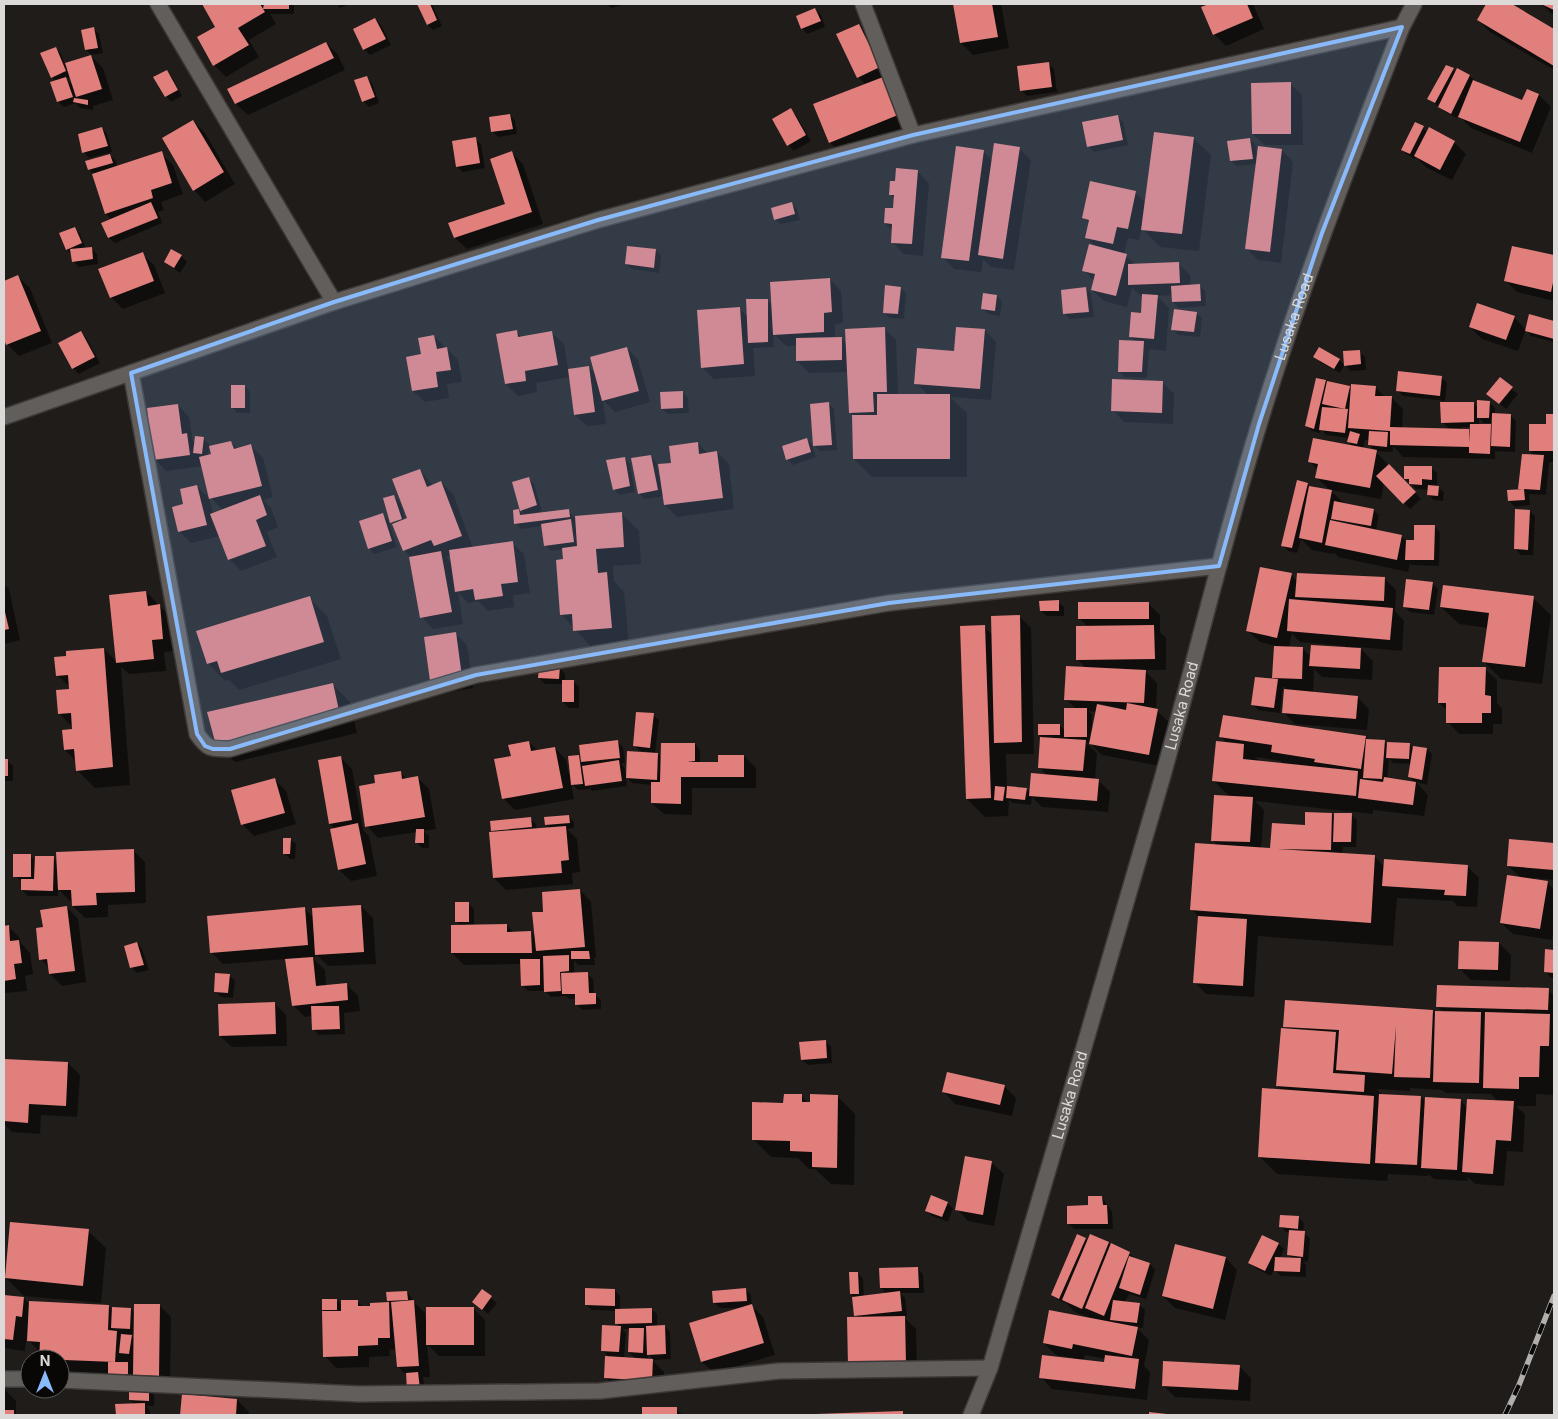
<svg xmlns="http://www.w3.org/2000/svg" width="1558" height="1419" viewBox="0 0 1558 1419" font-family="Inter,sans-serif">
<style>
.shadow{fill:#0007;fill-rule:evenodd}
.building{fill:#e17f7c}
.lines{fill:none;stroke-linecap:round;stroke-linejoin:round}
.street-casing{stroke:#3c3938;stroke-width:18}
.secondary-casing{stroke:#3c3938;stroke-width:18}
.street{stroke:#625e5b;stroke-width:15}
.secondary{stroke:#625e5b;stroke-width:15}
.rail-casing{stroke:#b1afad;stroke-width:5.5}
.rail{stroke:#080706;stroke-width:4;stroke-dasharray:11;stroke-linecap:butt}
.marked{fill:#88bafc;fill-opacity:0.2;stroke:#88bafc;stroke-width:4;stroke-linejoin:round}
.labels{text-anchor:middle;stroke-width:5;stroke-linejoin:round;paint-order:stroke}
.street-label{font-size:15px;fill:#dcdad8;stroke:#080706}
</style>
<rect width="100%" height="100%" fill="#1f1c19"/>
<g class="shadow">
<path d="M204 4H263L265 5V4H294V14H270L276 24 249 40 259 57 226 77 214 65 217 27Z"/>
<path d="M337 4H349L340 8Z"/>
<path d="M421 4H430L433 6 442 26 433 30 428 25 419 5Z"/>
<path d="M607 4H625L611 8Z"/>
<path d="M954 4H1001L1009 48 973 55 961 43Z"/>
<path d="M1212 4H1253L1264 29 1226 46 1214 34 1203 8Z"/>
<path d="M1488 4H1509L1554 30V70L1490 32 1478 20Z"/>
<path d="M1541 4H1554V15L1552 14Z"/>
<path d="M815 9 821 15 825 27 807 34 802 28Z"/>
<path d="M375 19 381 25 391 45 370 55 364 49 354 29Z"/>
<path d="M859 25 871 37 909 127 842 154 830 143 815 105 866 85 858 77Z"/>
<path d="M94 29 99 34 103 53 92 55 86 50Z"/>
<path d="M326 43 338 55 345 70 248 115 236 104 229 89Z"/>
<path d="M56 48 61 54 65 64 91 56 103 68 113 100 93 106V110L80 108 76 103 64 107 58 102 52 83 56 81 52 77ZM70 77 73 86 66 79Z"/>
<path d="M1049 64 1054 69 1057 92 1027 96 1021 90Z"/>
<path d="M1447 66 1456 72 1457 70 1470 76 1475 81 1523 102 1528 91 1539 95 1551 107 1532 153 1471 128 1458 115 1457 118 1445 112 1429 99Z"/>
<path d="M167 71 172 77 182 96 171 102 166 96Z"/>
<path d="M366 77 372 83 379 103 369 107 363 101Z"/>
<path d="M1290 84 1302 95 1303 145H1265L1253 134Z"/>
<path d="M790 110 796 115 811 141 794 151 788 145 774 120Z"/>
<path d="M510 115 515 121 517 134 498 137 493 132Z"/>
<path d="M1117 116 1123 122 1128 145 1094 152 1088 146Z"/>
<path d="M193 121 205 133 235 184 205 202 194 190Z"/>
<path d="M1416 124 1428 132 1454 142 1466 154 1452 180 1427 168 1416 157 1415 159 1408 155 1402 150Z"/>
<path d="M102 128 107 134 112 152 89 158 84 152Z"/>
<path d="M1193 138 1211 155 1199 251 1160 247 1142 228 1139 240 1128 238 1124 254 1136 265 1178 263 1190 275 1191 286H1200L1205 291 1206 306 1179 308 1173 302V295L1157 296 1169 308 1166 351 1149 349 1147 378 1124 377 1119 371 1135 342 1130 337 1142 314 1143 296H1141L1132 288 1127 307 1104 301 1092 290 1095 282 1083 270 1096 247 1086 237 1089 223 1084 218 1135 192 1146 203Z"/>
<path d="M475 139 481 144 485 168 463 172 457 167Z"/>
<path d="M1250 139 1255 145 1257 157 1282 150 1293 162 1281 263 1258 260 1246 248 1257 164 1236 166 1231 161Z"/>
<path d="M1019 148 1031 160 1014 270 991 267 983 259 981 272 954 269 943 257 983 151 993 161Z"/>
<path d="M511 152 523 164 543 224 467 249 455 238 507 204Z"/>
<path d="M161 153 173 165 183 194 161 202 164 210 158 212 162 223 115 243 109 238 112 220 106 214 94 175 89 169 110 155 116 161 117 167Z"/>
<path d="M917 171 929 183 923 256 904 254 892 242 893 231 885 223 894 210 895 199 890 194 896 183Z"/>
<path d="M792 203 797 209 800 220 780 224 775 219Z"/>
<path d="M74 228 80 234 86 249 91 248 97 254 98 264 79 267 73 261 72 255 67 250Z"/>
<path d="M629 247 656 250 661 256 659 273 632 269 626 264Z"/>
<path d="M1513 247 1554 257V301L1517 292 1505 280Z"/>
<path d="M142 254 154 265 165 293 123 309 111 297Z"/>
<path d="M181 256 187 262 180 273 165 262Z"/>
<path d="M18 277 30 288 52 343 19 356 7 344 4 336V282Z"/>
<path d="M829 279 841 291 843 323 835 324V338H841L847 344 884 329 896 340 898 395H928L916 383 984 330 996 342 991 400 950 397 967 413V477H872L854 459V416L850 412 848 372 809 373 797 361V346H786L773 333 774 347 753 348 755 376 714 379 702 367 739 308 748 317 767 300 773 306Z"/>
<path d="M900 288 906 293 904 319 890 318 884 313Z"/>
<path d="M1086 288 1091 294 1094 317 1070 319 1065 314 1062 291Z"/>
<path d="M997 296 1002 302 1000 316 988 314 982 308Z"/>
<path d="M1196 313 1202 318 1200 337 1178 335 1172 329Z"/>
<path d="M1530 316 1554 322V342L1531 336 1526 330 1518 351 1482 339 1470 327 1514 317 1526 330Z"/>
<path d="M517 332 523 338 552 333 564 344 568 370 588 367 596 375 627 348 638 360 650 402 615 412 603 400 606 424 587 426 575 415 570 377 536 383 537 392 518 396 506 384 497 335Z"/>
<path d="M81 333 86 338 100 363 79 374 73 368 60 344Z"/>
<path d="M434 336 458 360 462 382 447 384 449 398 425 402 413 391 422 355Z"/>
<path d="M1359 352 1365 357 1366 370 1351 371 1345 365Z"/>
<path d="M1315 356 1339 360 1344 365 1340 373 1320 362Z"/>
<path d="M1399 372 1442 378 1447 383 1445 401 1403 396 1397 390Z"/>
<path d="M1500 379 1518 394 1506 409 1494 399Z"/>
<path d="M1325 381 1350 388 1352 390 1375 387 1385 397 1392 398 1403 409 1402 429H1449L1442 422 1473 403 1478 408 1489 402 1495 408V415H1510L1516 421 1515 452 1495 451V459L1403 457 1393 446V452L1375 451 1421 499 1410 509 1384 483 1381 499 1330 490 1344 503 1373 510 1379 515 1376 531 1401 536 1406 541H1415L1434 526 1440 532 1439 566 1412 565 1410 563 1408 572 1338 557 1334 552 1333 554 1312 550 1301 539 1297 553 1288 551 1283 545 1307 484 1311 488 1331 491 1317 478 1318 470 1310 462 1354 447 1348 442 1349 438 1326 435 1321 430 1320 433 1312 431 1306 426ZM1479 418 1484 423H1493V426L1479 425ZM1462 427H1471V432L1468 430H1462ZM1365 440H1369V445L1375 451 1363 449Z"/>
<path d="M1162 382 1174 394 1173 424 1124 422 1113 410Z"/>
<path d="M245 386 250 392V413H237L232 407Z"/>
<path d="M682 392 688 398 689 413 668 414 662 409Z"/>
<path d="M829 404 834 409 837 450 820 451 815 446Z"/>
<path d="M178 405 189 417 193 441 195 444 203 438 209 444 208 457 231 442 238 449 251 446 263 458 273 497 263 500 271 508 278 527 267 532 277 557 241 571 229 559 220 536 191 543 179 531 185 505 197 487 209 498 213 514 223 510 211 498 203 466 166 471 155 459Z"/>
<path d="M1547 415 1554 416V462H1549L1546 495 1529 494 1530 505 1515 507 1509 501 1508 492 1522 490 1520 488 1535 456 1530 451 1547 425Z"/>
<path d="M807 440 812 445 816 457 793 465 787 459Z"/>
<path d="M698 443 708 454 717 452 729 464 734 509 677 517 665 505 664 496 645 499 639 494 651 456 656 462 659 477 661 476 672 464Z"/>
<path d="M624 458 630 464 635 492 619 495 614 489Z"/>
<path d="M1431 468 1437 473V487L1444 492 1443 501 1434 500 1428 494 1429 490 1416 489 1405 478Z"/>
<path d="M420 470 433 486 441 482 453 494 473 548 512 543 524 554 530 593 513 595 514 607 488 611 478 601 468 603 458 592 463 624 433 629 422 617 411 557 404 550 394 525 391 522 394 496 400 502 405 520 409 519ZM451 555 453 564 446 557Z"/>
<path d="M528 478 534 484 542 511 535 513V514L568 510 574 517 621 513 639 531 641 564 613 566 614 581 624 592 629 645 592 648 562 615 563 549 551 551 546 546 542 526 521 529 515 523 519 510 523 514 513 483Z"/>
<path d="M1529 511 1535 516 1533 555H1521L1515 549Z"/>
<path d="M382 514 388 520 397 547 374 554 369 548Z"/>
<path d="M1291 575 1297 581 1384 578 1396 590 1395 611 1404 621 1402 651 1359 647 1373 661 1372 680 1322 677 1314 669 1313 693 1357 697 1369 709 1367 730 1295 724 1283 712 1285 687H1283L1280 713 1258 710 1253 704 1276 680 1274 678 1275 646 1260 642 1248 631ZM1292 634 1300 642 1345 646V648L1311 657 1303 649 1289 648Z"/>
<path d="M1432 583 1438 589 1434 615 1410 612 1404 606Z"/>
<path d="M4 584 9 589 20 640 4 644Z"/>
<path d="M146 592 171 617 174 651 164 652 166 671 129 674 121 667 130 785 95 788 77 770V762L65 750 73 728 60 714 72 689 57 675 104 649 117 662Z"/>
<path d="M309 598 327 616 341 659 239 690 229 680 225 681 208 663Z"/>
<path d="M1533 598 1551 615 1542 684 1501 679 1483 661 1488 628 1459 624 1441 607Z"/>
<path d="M1058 602 1064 607V616H1047L1041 611Z"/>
<path d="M1148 603 1160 615V632L1166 638V670H1144L1157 683 1156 710 1169 722 1160 766 1102 755 1090 743H1086L1097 753 1095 780H1098L1110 792 1108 812 1042 807 1032 797 1031 805 1013 803 1009 800 1008 816 985 817 967 799 984 627 993 635 1019 616 1031 628 1034 754H1006L1007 788 1026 789 1030 793 1048 776 1039 767 1042 737 1039 734 1060 725 1065 731 1076 709 1066 699 1087 669 1078 660 1088 627 1080 619ZM1089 711 1096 712 1093 727H1092V715Z"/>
<path d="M455 633 467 645 473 688 443 693Z"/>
<path d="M560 668 565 674V682H574L579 687V708H569L563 702V684H545L539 678Z"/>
<path d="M1485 669 1497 680V703L1502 709V724H1493V734H1459L1448 722V711L1439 703Z"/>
<path d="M332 684 350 702 357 733 235 762 217 744Z"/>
<path d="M653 715 659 720 655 754H658L663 759 695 744 700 750V763H719L744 756 756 768V788H692V815L664 814 652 803V785L632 783 626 777 627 786 592 791 590 789 578 790 571 783 574 799 515 810 503 798 512 757 529 742 538 751 555 748 566 760 569 774H571L579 756 582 759 618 742 623 747 625 763 621 764 624 767 627 776 649 754V752L640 751 634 745Z"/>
<path d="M1221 737H1366L1369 740 1384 742 1388 746 1409 744 1414 749H1427L1432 754 1427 785 1416 782 1428 795 1424 816 1373 810V814L1255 801 1264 810 1261 849 1274 850 1306 826 1332 814 1335 818 1351 814 1357 820 1356 847H1343L1342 854 1375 857 1385 867 1467 866 1479 878 1477 907 1457 906 1453 901 1397 898 1393 946 1258 936 1254 997 1206 994 1195 982 1199 917 1192 910 1218 846 1212 840 1230 797 1213 780 1227 743ZM1256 757 1281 761 1284 764 1260 762ZM1389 758 1393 763 1412 764 1410 777 1415 783 1387 779Z"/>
<path d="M340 757 352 769 363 830 369 836 377 876 351 881 339 870 335 829 330 824Z"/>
<path d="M4 760H7L13 766V781H4Z"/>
<path d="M400 772 407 779 418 778 429 789 436 829 423 831 429 836V848H422L416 842 417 832 378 838 367 826 376 785Z"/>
<path d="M274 779 286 791 296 824 254 836 242 824Z"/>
<path d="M568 816 574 822V828L567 829 577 839 580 872 572 873 573 884 506 890 494 878 495 833 493 830 530 818 536 824 537 830 550 828 546 825Z"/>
<path d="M290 839 296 844 295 859H290L284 853Z"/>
<path d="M1510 840 1554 844V880L1534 878V880L1547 882 1554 890V925L1552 940 1513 934 1501 923 1521 878 1508 866Z"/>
<path d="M133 850 145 862 146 903 108 905V917L85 918 73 906V902H71L58 889V896H28L22 890V882L15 876 30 856 36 861 53 858 58 862Z"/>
<path d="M580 890 591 902 596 958H594L595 965H578L574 960V974L587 973 593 979 594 994 601 1000V1009L582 1010 577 1004 576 999H569L566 996 551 997 545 991H528L522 985V964L464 965 452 953 461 926 456 921 468 903 474 909V926L507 925 514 933 531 932 536 937 545 913Z"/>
<path d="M361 906 373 918 376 964 328 966 318 956 312 957 325 970 326 986 346 984 358 996 360 1011 344 1013 345 1034 319 1035 313 1029V1016L305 1017 293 1005 286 959 223 964 212 953 305 909 314 918Z"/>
<path d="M67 907 78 919 86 982 62 986 50 974 49 968 41 959 44 928Z"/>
<path d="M8 926 20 938 21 943 30 953 33 974 25 976 27 991 4 993V927Z"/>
<path d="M137 943 142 949 149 970 137 973 131 967Z"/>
<path d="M1499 943 1511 955 1510 981 1471 980 1460 969Z"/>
<path d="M1546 951H1554V978H1551L1546 972Z"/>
<path d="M229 975 235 981 233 998 221 997 215 992Z"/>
<path d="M1548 990 1554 996V1095L1536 1094V1106H1516L1525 1114 1523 1152 1507 1151 1504 1186 1475 1184 1468 1177V1181L1434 1179 1428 1174V1176L1388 1174 1387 1181 1277 1174 1259 1156 1283 1091 1278 1086 1287 1029 1284 1026 1433 1012 1436 1015 1443 1012 1437 1006ZM1410 1088 1442 1090 1446 1093 1491 1094 1498 1102 1467 1107 1460 1100 1426 1102 1421 1097 1382 1095 1377 1089 1410 1091Z"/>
<path d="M274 1003 286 1015 287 1046 232 1047 220 1036Z"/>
<path d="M825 1041 831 1046 832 1063 808 1065 802 1060Z"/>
<path d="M4 1061 68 1063 80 1075 77 1117 41 1115 40 1134 12 1132 4 1124Z"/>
<path d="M1004 1086 1016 1098 1012 1116 955 1104 944 1092Z"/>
<path d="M801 1095 809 1104 837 1096 855 1114 854 1185 831 1184 815 1169H809L798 1158 771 1157 753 1139 785 1104Z"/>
<path d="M966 1158 992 1163 1004 1174 994 1226 968 1221 957 1209Z"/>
<path d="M1102 1197 1112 1212 1113 1229H1074L1069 1224Z"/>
<path d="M947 1203 953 1208 948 1222 932 1216 926 1211Z"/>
<path d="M1298 1217 1304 1223 1303 1233 1310 1238 1308 1262 1303 1261 1306 1265V1277L1281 1276 1274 1269 1271 1276 1255 1268 1250 1262 1279 1244 1284 1249 1280 1258 1293 1259 1289 1255 1290 1233 1286 1232 1281 1227Z"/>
<path d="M88 1231 106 1248 101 1303 24 1296 6 1278Z"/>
<path d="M1090 1236 1129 1253 1137 1260 1150 1264 1155 1270 1146 1299 1129 1294 1125 1302 1139 1304 1145 1310 1143 1328H1137L1149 1340 1144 1366 1150 1372 1147 1400 1052 1389 1041 1377 1073 1360 1074 1358 1056 1355 1044 1343 1087 1318 1088 1317 1075 1312 1065 1302V1303L1058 1300 1052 1295 1085 1239 1088 1241ZM1085 1355 1106 1359V1364L1083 1361Z"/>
<path d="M1226 1258 1237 1270 1225 1320 1175 1308 1163 1296Z"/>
<path d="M918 1269 923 1274 924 1293H900L905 1298 907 1316H903L916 1329 917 1376 856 1315 854 1297 851 1294 858 1273 863 1279 864 1297 887 1294 881 1288Z"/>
<path d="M615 1290 620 1296V1310L651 1309 657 1314V1327L665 1326 670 1332 671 1359 654 1360 648 1354V1359L652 1360 664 1372 663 1392 617 1389 605 1377 609 1357 602 1350 621 1328 617 1323 616 1311 592 1310 586 1305ZM622 1329H630L629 1352 636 1359 624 1358 626 1333Z"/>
<path d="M746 1290 751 1295 752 1306 763 1317 775 1355 714 1373 702 1362 743 1308H720L714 1303Z"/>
<path d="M482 1291 497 1303 488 1314 474 1302Z"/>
<path d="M407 1292 412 1298 413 1301 425 1313V1319L473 1308 485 1320V1356H439L427 1344 430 1377H423L425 1394 398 1367 397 1349 389 1350 390 1356 369 1357V1367L336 1368 325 1356 326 1312 323 1310 337 1300 342 1305 357 1301 363 1307H371V1304H391L388 1300Z"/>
<path d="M4 1296 24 1298 30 1305 108 1306 113 1311 131 1309 135 1313 160 1306 171 1317 170 1387H146L133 1374V1379L60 1376V1359L41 1353 29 1341V1334L27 1333 25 1351 4 1348ZM129 1334H135V1339Z"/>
<path d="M1239 1366 1251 1378 1250 1401 1175 1397 1163 1385Z"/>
<path d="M4 1389 16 1401V1413L18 1415H4Z"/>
<path d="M148 1389 154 1395V1406H146L150 1410V1415H117V1405H135L130 1400Z"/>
<path d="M183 1395 237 1400 249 1412 248 1415H181Z"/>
<path d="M643 1408 676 1409 683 1415H643Z"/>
<path d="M902 1413 905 1415H815Z"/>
</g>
<g class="building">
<path d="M202 4H260L265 12 238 28 249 45 213 66 197 37 215 27Z"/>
<path d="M264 4H289V9H263Z"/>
<path d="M417 4H430L437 20 427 25Z"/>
<path d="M953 4H992L998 37 960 43Z"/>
<path d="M1209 4H1247L1253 18 1213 35 1201 7Z"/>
<path d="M1486 4H1512L1554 29V66L1477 20Z"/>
<path d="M1541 4H1554V10Z"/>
<path d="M815 8 821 21 801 29 796 16Z"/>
<path d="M375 18 386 39 363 50 353 29Z"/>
<path d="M859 24 880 67 857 78 836 34Z"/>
<path d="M94 27 98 48 85 50 81 30Z"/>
<path d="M326 42 334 58 235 104 227 89Z"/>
<path d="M56 47 66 71 51 78 40 53Z"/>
<path d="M91 55 102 89 76 97 65 63Z"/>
<path d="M1049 62 1052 87 1020 91 1017 66Z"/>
<path d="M1446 65 1454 68 1435 103 1427 99Z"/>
<path d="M1457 68 1470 75 1451 114 1438 107Z"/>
<path d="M167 70 178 90 165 97 153 77Z"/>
<path d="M367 76 375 97 362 102 354 80Z"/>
<path d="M66 77 73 97 57 102 50 82Z"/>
<path d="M883 77 898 115 829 143 813 104Z"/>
<path d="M1473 80 1522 100 1527 89 1539 94 1520 142 1458 117Z"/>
<path d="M1291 82V134H1252L1251 83Z"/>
<path d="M74 98 88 100V105L73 102Z"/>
<path d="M791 108 806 135 787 146 772 119Z"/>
<path d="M510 114 513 129 491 132 489 117Z"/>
<path d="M1118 115 1123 140 1087 147 1082 122Z"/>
<path d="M193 120 224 172 193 191 162 138Z"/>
<path d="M1415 122 1424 126 1410 154 1401 150Z"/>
<path d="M102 127 108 146 82 153 78 134Z"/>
<path d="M1429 127 1455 141 1440 170 1414 156Z"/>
<path d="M1154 132 1194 137 1182 234 1141 230Z"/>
<path d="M476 137 480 163 456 167 452 141Z"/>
<path d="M1250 138 1253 159 1230 161 1227 141Z"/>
<path d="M994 143 1020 147 1003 259 978 255Z"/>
<path d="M956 146 984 150 969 261 941 258Z"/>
<path d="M1258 146 1282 149 1270 252 1245 249Z"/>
<path d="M162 151 172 183 151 190 153 198 105 214 92 174Z"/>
<path d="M512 151 532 212 454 238 448 223 505 204 490 159Z"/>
<path d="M110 154 113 163 88 170 85 161Z"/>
<path d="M896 168 918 170 912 244 891 243 892 224 884 223 885 208H893L894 195H889L890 181H895Z"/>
<path d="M1090 181 1136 191 1128 229 1117 227 1113 244 1085 238 1089 220 1082 218Z"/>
<path d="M151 202 158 218 108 238 101 223Z"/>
<path d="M792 202 795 214 774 220 771 208Z"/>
<path d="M75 227 82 243 66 250 59 233Z"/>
<path d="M1089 244 1127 254 1116 296 1091 290 1095 274 1082 271Z"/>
<path d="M627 246 656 249 654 268 625 264Z"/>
<path d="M1512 246 1554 255V278L1551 292 1504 281Z"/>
<path d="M92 247 93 259 72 262 70 249Z"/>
<path d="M171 249 182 255 174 268 164 262Z"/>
<path d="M143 252 154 281 110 298 98 269Z"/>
<path d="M1179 262 1180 283 1128 285V264Z"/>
<path d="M18 275 41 331 6 345 4 339V281Z"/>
<path d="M830 278 832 312 824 313V332L773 335 770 282Z"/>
<path d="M1200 284 1201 301 1172 302 1171 286Z"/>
<path d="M885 285 901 287 898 314 883 313Z"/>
<path d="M1086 287 1089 312 1063 314 1061 290Z"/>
<path d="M983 293 997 295 995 311 981 309Z"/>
<path d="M1142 294 1158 295 1154 339 1129 337 1131 312 1141 313Z"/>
<path d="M746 299H768V342L748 343Z"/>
<path d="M1477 303 1515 316 1506 340 1469 327Z"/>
<path d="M740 307 744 364 701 368 697 310Z"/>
<path d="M1174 309 1197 312 1194 332 1171 330Z"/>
<path d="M1529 314 1554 321V339L1525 331Z"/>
<path d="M885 327 887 392H873L874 412 849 413 845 329Z"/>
<path d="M956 327 985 329 980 389 914 384 917 348 954 351Z"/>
<path d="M517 330 518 337 552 331 558 365 525 371 526 381 505 384 496 334Z"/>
<path d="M81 331 95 357 72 369 58 343Z"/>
<path d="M434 335 437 349 447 347 451 370 436 372 438 387 412 391 406 357 421 354 418 338Z"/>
<path d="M842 337V360L796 361V338Z"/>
<path d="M1119 340 1144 341 1142 372H1118Z"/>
<path d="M627 347 639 391 602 401 590 357Z"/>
<path d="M1319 347 1340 359 1334 369 1313 357Z"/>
<path d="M1360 350 1361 364 1344 366 1343 351Z"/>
<path d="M589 366 595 412 574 415 568 369Z"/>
<path d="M1398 371 1442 376 1440 396 1396 391Z"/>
<path d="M1500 377 1513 387 1499 404 1486 394Z"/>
<path d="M1316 378 1326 380 1314 429 1305 426Z"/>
<path d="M1112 379 1163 381 1162 413 1111 411Z"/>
<path d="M1327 381 1350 386 1345 409 1322 404Z"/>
<path d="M1351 384 1376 386 1375 396H1392L1390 427 1469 429V443L1470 424H1491L1490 454 1469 453V447L1390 445V431L1348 428Z"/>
<rect x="231" y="385" width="14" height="23"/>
<path d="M683 391V408L661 409 660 392Z"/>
<path d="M877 394H950V459H853L852 415H877Z"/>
<path d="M1477 400 1490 401 1489 418H1477Z"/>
<path d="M829 402 832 445 813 446 810 404Z"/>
<path d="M1440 402H1474V422L1441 423Z"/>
<path d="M178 404 182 434 187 433 190 455 153 460 147 408Z"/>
<path d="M1322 407 1348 409 1345 433 1319 430Z"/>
<path d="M1492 413 1511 414 1510 447 1491 446Z"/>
<path d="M1546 414H1554V451H1529V424H1546Z"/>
<path d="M1350 431 1360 434 1357 444 1347 442Z"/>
<path d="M1369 431 1388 432 1387 447 1368 445Z"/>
<path d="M195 436 204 437 202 454 193 453Z"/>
<path d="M807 438 811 452 786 460 782 446Z"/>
<path d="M1313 438 1377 450 1370 488 1315 478 1318 464 1308 462Z"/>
<path d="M231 441 234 449 251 444 262 486 209 499 199 457 211 454 209 446Z"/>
<path d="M698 442 699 454 717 451 723 498 664 505 658 464 671 463 669 446Z"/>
<path d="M1522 454 1544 455 1540 490 1524 489 1525 500 1508 501 1507 490 1524 489H1518Z"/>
<path d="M651 455 658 490 638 494 631 458Z"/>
<path d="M625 457 630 486 613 490 606 460Z"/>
<path d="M1389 464 1416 492 1403 504 1376 476Z"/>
<path d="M1404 466H1432V480L1422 479V485L1409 484V479H1404Z"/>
<path d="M420 469 427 487 441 481 462 536 434 546 431 540 403 551 392 524 407 518 392 479Z"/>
<path d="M529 477 537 505 520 511 512 482Z"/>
<path d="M1297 480 1308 483 1292 548 1281 546Z"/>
<path d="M197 485 207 525 178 532 172 507 183 504 180 489Z"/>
<path d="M1428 485 1439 486 1438 496 1427 495Z"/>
<path d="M1309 486 1332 490 1322 543 1299 538Z"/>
<path d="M260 495 267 515 256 520 266 546 228 560 210 514Z"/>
<path d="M394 495 402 519 390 523 383 498Z"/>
<path d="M1334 501 1374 509 1371 526 1331 519Z"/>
<path d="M519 509 520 515 569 509 570 517 514 524 513 510Z"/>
<path d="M1515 509 1530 510 1528 550 1514 549Z"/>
<path d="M622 512 624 547 596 549 598 573 607 572 612 628 573 631 572 614 560 615 556 560 563 559 562 548 577 546 575 516Z"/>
<path d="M383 513 392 541 368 549 359 521Z"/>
<path d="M571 519 574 542 544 546 541 524Z"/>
<path d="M1330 520 1402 535 1397 560 1325 545Z"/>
<path d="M1414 525H1435L1434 560H1405L1406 540H1414Z"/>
<path d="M513 541 518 582 501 584 503 596 475 600 473 589 455 592 449 550Z"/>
<path d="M441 551 452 612 420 618 409 557Z"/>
<path d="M1260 567 1292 573 1277 638 1246 631Z"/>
<path d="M1297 573 1385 577 1384 601 1295 597Z"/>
<path d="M1406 579 1433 582 1429 610 1403 607Z"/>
<path d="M1443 585 1534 596 1525 667 1482 662 1489 613 1440 607Z"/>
<path d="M146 591 148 606 160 604 163 639 152 640 154 659 116 663 109 595Z"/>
<path d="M310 596 324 642 221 673 217 661 207 664 196 631Z"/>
<path d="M1289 599 1393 608 1390 640 1287 631Z"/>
<path d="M1059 600V611H1040L1039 601Z"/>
<rect x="1078" y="602" width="71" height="17"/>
<path d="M4 608 9 629 4 630Z"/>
<path d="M1020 615 1022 742 994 743 991 616Z"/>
<path d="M985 625 991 798 966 799 960 626Z"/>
<path d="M1154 625 1155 659 1076 660V626Z"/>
<path d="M456 632 462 677 430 681 424 637Z"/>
<path d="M1311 645 1361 648 1360 669 1309 666Z"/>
<path d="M1274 646 1303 647 1302 679 1272 678Z"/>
<path d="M104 648 113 767 76 771 74 749 64 750 62 730 72 729 71 713 58 714 56 690 69 689 68 675 56 676 54 657 66 656V651Z"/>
<path d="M539 666 560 667 559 679 538 678Z"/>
<path d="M1066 666 1146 670 1144 703 1064 700Z"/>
<path d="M1439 667H1486L1485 695 1491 696V713H1482V723H1446V703H1438Z"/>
<path d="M1255 677 1278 679 1274 708 1251 705Z"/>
<rect x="562" y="680" width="12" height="22"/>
<path d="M333 683 340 715 216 745 207 712Z"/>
<path d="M1284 689 1358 696 1356 719 1282 713Z"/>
<path d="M1127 703 1158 709 1149 755 1089 744 1097 704 1126 710Z"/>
<rect x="1064" y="708" width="23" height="29"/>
<path d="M636 712 654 713 650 748 633 746Z"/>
<path d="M1223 715 1366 736 1361 769 1314 762 1315 759 1271 752 1272 745 1219 737Z"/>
<rect x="1038" y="724" width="22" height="11"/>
<path d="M1040 737 1086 740 1083 771 1038 768Z"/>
<path d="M1366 739 1385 740 1382 779 1363 778Z"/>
<path d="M618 740 620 758 581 762 579 745Z"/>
<path d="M529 741 531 751 555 747 563 788 502 799 494 759 511 756 508 745Z"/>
<path d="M1216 741 1244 744 1243 759 1358 771 1356 796 1212 781Z"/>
<path d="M1387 742 1410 743 1409 759 1386 758Z"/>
<path d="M661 743H695V761L687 762H718V755H744V777H681V804L651 803V782H660Z"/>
<path d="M1413 746 1427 748 1422 780 1408 777Z"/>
<path d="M627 751 658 753 657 780 626 778Z"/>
<path d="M579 755 583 784 571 785 568 756Z"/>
<path d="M341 756 352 820 329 824 318 760Z"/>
<rect x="4" y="759" width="4" height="17"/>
<path d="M619 760 622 781 585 786 582 766Z"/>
<path d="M401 771 402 779 418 776 425 817 365 827 359 786 375 783 374 775Z"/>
<path d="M1031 773 1099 779 1097 801 1029 796Z"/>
<path d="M1384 777 1416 782 1413 805 1358 798 1360 779 1383 782Z"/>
<path d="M275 778 285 813 241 825 231 790Z"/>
<path d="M995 786 1005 787 1003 801 994 800Z"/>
<path d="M1007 786 1027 788 1025 800 1006 798Z"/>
<path d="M1214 795 1253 797 1250 842 1211 841Z"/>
<path d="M1305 812 1332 813 1331 850 1277 849 1375 855 1371 923 1190 910 1195 843 1270 848 1272 823 1305 825Z"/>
<path d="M1334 813H1352L1351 842H1333Z"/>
<path d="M569 815 570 823 545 825 544 817Z"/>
<path d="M531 817 532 827 491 831 490 821Z"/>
<path d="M358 823 366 864 338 870 330 829Z"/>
<path d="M566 826 569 860 561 861 562 873 493 878 489 832Z"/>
<path d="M416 829H424V843H415Z"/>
<path d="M283 838H291L290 854H283Z"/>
<path d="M1509 839 1554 843V870L1507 866Z"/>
<path d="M134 849 135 892 96 893 97 905 72 906 71 890H58L56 852Z"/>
<rect x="13" y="854" width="18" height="23"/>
<path d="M35 856H54L53 891 21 890V879H34Z"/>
<path d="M1384 859 1468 865 1466 896 1444 895 1445 890 1382 886Z"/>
<path d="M1507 875 1548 881 1540 929 1500 923Z"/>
<path d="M580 889 585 947 536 951 532 912H543L542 892Z"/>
<rect x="455" y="902" width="14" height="20"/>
<path d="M361 905 364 952 315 955 312 908Z"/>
<path d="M67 906 75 971 49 974 47 959 39 960 36 928 43 927 40 910Z"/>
<path d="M305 907 308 945 210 953 207 916Z"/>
<path d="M1198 916 1247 919 1243 986 1193 983Z"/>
<path d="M507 924V932L531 931 532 953H451V925Z"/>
<path d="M9 925 10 941 19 940 22 963 14 964 16 979 4 981V926Z"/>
<path d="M1459 941 1499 942 1498 970 1458 969Z"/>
<path d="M137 942 144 965 130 968 124 946Z"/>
<path d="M1545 949 1554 950V973L1544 972Z"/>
<path d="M571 951H589L590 959H571Z"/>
<path d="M569 955V971L560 972 561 991 544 992 543 956Z"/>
<path d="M313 957 316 986 347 983 348 1000 292 1006 285 959Z"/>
<path d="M520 959H540V985L521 986Z"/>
<path d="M588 972 589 993H596V1004L575 1005V994H562L561 973Z"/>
<path d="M215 973 230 974 228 993 214 992Z"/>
<path d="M1437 985 1549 988 1548 1010 1436 1007Z"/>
<path d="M1285 1000 1433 1010 1430 1078 1394 1077 1396 1026 1392 1074 1336 1070 1339 1030 1283 1027Z"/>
<path d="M275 1002 276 1034 219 1036 218 1004Z"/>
<path d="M311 1006H339L340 1029 312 1030Z"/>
<path d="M1435 1011 1481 1012 1479 1083 1433 1082Z"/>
<path d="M1485 1012 1550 1014 1549 1046H1540L1539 1077H1519V1089L1483 1088Z"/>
<path d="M1281 1028 1336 1032 1333 1073 1365 1075 1364 1092 1276 1086Z"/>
<path d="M826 1040 827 1058 801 1060 799 1042Z"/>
<path d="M4 1059 68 1062 66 1106 29 1104 28 1123 4 1121Z"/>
<path d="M947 1072 1005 1085 1000 1105 942 1092Z"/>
<path d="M1262 1088 1374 1096 1370 1164 1258 1157Z"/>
<path d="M784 1094H802V1102H810V1094L838 1095 837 1168 812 1167V1152L790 1151V1141L752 1140V1102L783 1103Z"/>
<path d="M1379 1094 1421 1096 1417 1165 1375 1163Z"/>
<path d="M1425 1097 1461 1099 1457 1170 1421 1168Z"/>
<path d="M1467 1099 1514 1101 1511 1141 1496 1140 1493 1174 1462 1172Z"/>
<path d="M965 1156 992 1161 983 1215 955 1210Z"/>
<path d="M931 1195 948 1202 942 1217 925 1211Z"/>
<path d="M1088 1196H1102L1103 1205H1107L1108 1224H1067V1206L1088 1205Z"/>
<path d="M1280 1215 1299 1216 1298 1229 1279 1227Z"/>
<path d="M10 1222 89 1229 83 1286 5 1278Z"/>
<path d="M1289 1230 1305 1231 1303 1257 1287 1255Z"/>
<path d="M1077 1234 1086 1238 1059 1299 1051 1295Z"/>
<path d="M1090 1234 1109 1242 1082 1309 1062 1300Z"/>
<path d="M1262 1235 1279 1243 1265 1271 1248 1263Z"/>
<path d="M1111 1243 1130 1252 1104 1316 1085 1308Z"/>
<path d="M1175 1244 1226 1257 1213 1309 1162 1296Z"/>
<path d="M1129 1256 1150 1263 1140 1295 1119 1288Z"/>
<path d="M1275 1257 1301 1258 1300 1272 1274 1271Z"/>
<path d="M918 1267 919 1288H880L879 1268Z"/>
<path d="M849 1272H858L859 1294H850Z"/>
<path d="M585 1288 615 1289V1306L585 1305Z"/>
<path d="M746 1288 747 1301 713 1303 712 1291Z"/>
<path d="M482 1289 492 1296 482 1310 472 1302Z"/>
<path d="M407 1291 408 1300 387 1301 386 1292Z"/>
<path d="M900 1291 902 1311 854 1316 852 1297Z"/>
<path d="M4 1295 24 1297 22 1317 16 1316 13 1340 4 1339Z"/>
<rect x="322" y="1299" width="15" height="11"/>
<path d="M341 1300H358V1306H370V1303L389 1302 390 1338H378V1345L358 1346V1356L323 1357 322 1311H341Z"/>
<path d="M414 1300 419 1366 397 1367 391 1302Z"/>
<path d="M1113 1300 1140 1303 1137 1323 1110 1320Z"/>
<path d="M29 1301 109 1305 108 1330 117 1331 115 1362 39 1359 40 1342 27 1341Z"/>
<path d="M134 1304H160L159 1376 133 1375Z"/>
<path d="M752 1304 764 1343 701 1362 689 1323Z"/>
<path d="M112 1307 131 1308 130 1329 111 1328Z"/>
<rect x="426" y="1307" width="48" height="38"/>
<path d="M652 1308V1323L615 1324V1309Z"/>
<path d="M1049 1310 1138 1327 1132 1356 1073 1344 1072 1349 1043 1343Z"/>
<path d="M905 1316 906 1364 848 1366 847 1317Z"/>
<path d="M602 1325 621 1326 619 1352 601 1351Z"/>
<path d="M665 1325 666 1354 647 1355 646 1326Z"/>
<path d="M629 1328H644L643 1353 628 1352Z"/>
<path d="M121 1334 132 1335 129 1354 119 1353Z"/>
<path d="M1042 1355 1104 1362 1105 1355 1139 1359 1135 1389 1039 1378Z"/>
<path d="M605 1356 653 1359 652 1381 604 1378Z"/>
<path d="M1163 1361 1240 1365 1238 1390 1162 1386Z"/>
<rect x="108" y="1362" width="20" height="12"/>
<path d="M418 1372 420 1389 407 1390 406 1373Z"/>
<path d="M129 1388H149V1401L129 1400Z"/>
<path d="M182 1394 237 1399 236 1415H180Z"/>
<path d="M145 1403V1415H116L115 1404Z"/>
<rect x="642" y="1407" width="35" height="8"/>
<rect x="4" y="1410" width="10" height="5"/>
<path d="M903 1411V1415H815V1414Z"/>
<path d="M1149 1412 1167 1414V1415H1149Z"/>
</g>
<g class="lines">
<defs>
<g id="street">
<path d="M158 4 334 302"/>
<path d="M863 4 913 135"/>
<path d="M131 373 197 734C208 750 211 749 230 749L476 675 889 603 1219 566"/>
<path d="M4 417 334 302 598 220 913 135 1402 27"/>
<path d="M4 1379H30"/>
<path d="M60 1380 359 1394 600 1391 779 1371 990 1368"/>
</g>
<g id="secondary">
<path id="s1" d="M971 1415 990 1368C1048 1172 1105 975 1162 779 1195 661 1223 542 1259 425 1300 290 1351 159 1402 27L1414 4"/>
</g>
</defs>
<use href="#street" class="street-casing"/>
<use href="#secondary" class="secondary-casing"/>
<use href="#street" class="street"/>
<use href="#secondary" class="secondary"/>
<defs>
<path id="rail" d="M1505 1415 1519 1385 1554 1296"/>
</defs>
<use href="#rail" class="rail-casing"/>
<use href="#rail" class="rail"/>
</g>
<path class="marked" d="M1402 27 1322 233 1259 424 1219 566 889 603 476 675 230 749H213L205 746 197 734 131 373 334 302 598 220 913 135Z"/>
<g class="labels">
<g class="street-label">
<text dy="5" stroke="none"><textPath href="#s1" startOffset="1145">Lusaka Road</textPath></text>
<text dy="5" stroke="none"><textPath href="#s1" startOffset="740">Lusaka Road</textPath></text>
<text dy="5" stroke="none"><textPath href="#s1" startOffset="335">Lusaka Road</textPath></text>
</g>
</g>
<rect width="1558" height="1419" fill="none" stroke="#dcdad8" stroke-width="10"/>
<g transform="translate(45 1374)"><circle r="24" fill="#080706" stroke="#5d5b5a"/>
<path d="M0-4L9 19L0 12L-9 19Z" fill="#88bafc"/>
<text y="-8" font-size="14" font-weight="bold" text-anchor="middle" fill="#dcdad8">N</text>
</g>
</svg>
